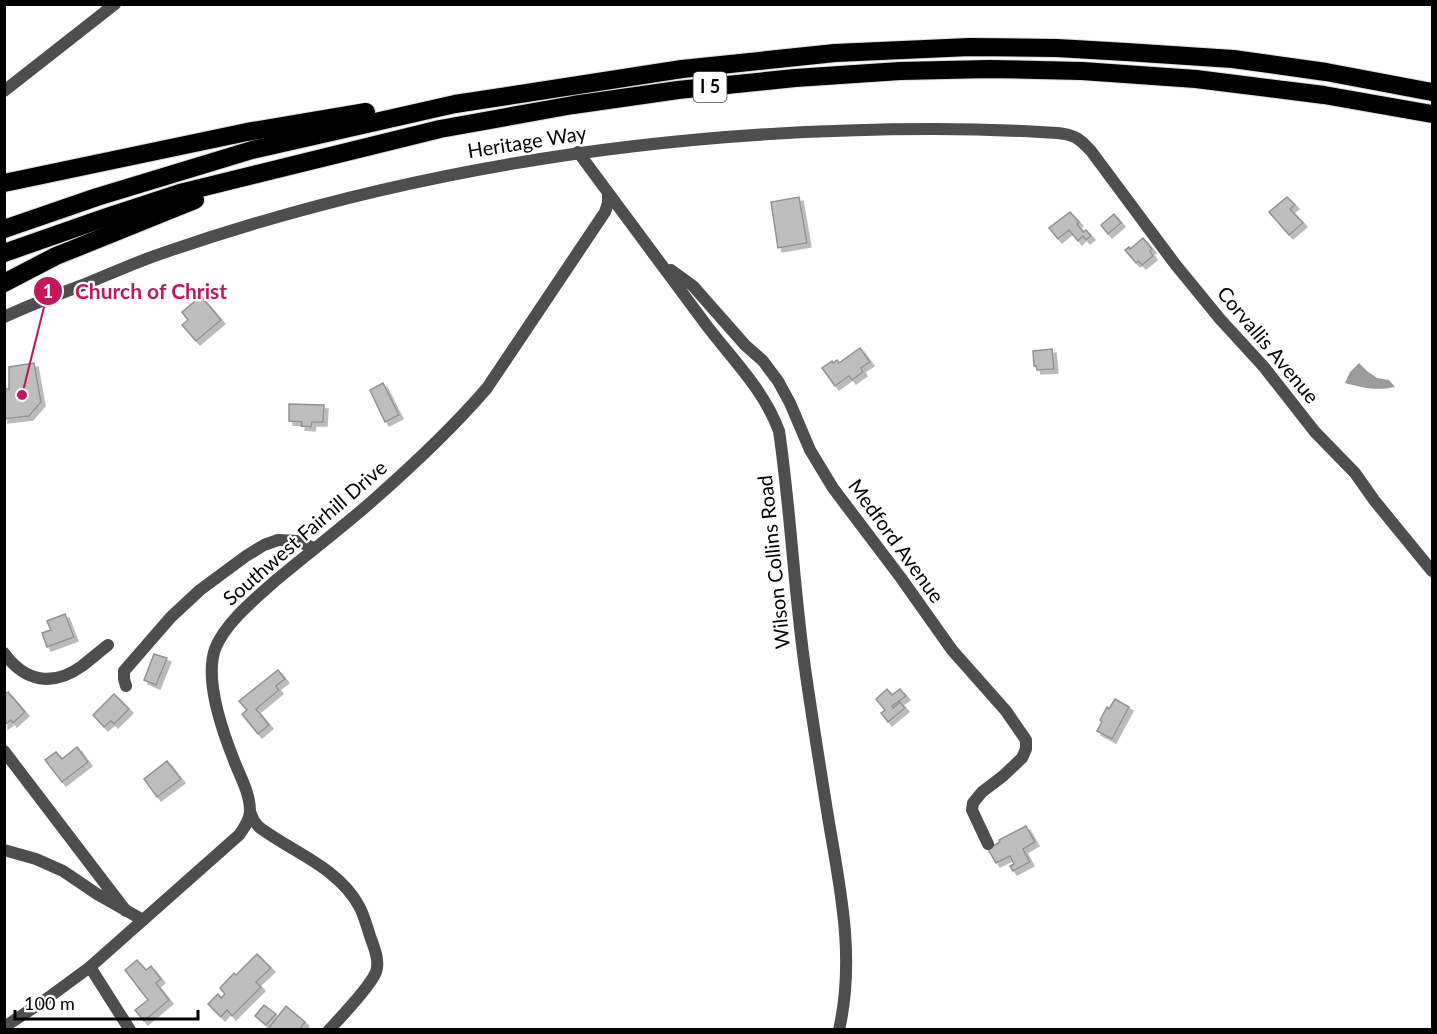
<svg xmlns="http://www.w3.org/2000/svg" width="1437" height="1034" viewBox="0 0 1437 1034" font-family="Lato,sans-serif">
<style>
.water{fill:#9c9c9c}
.building{fill:#bebebe;stroke:#929292;stroke-width:1.5;filter:url(#shadow)}
.lines{fill:none;stroke-linecap:round;stroke-linejoin:round}
.highway-casing{stroke:#dbdbdb;stroke-width:20}
.minor{stroke:#4e4e4e;stroke-width:12}
.highway{stroke:#000;stroke-width:18}
.labels{text-anchor:middle;stroke-width:4.5;stroke-linejoin:round;paint-order:stroke}
.shield{fill:#fff;stroke:#4c4c4c;stroke-width:1.5}
.shield-label{font-size:18px;font-weight:bold;fill:#000}
.street-label{font-size:20px;fill:#000;stroke:#fff}
.leader{fill:none;stroke:#c2185b;stroke-width:2}
.callout-dot{fill:#c2185b;stroke:#fff;stroke-width:2}
.mark-label{font-size:18px;text-anchor:middle;font-weight:bold;fill:#fff}
.callout-label{font-size:21px;text-anchor:middle;font-weight:bold;fill:#c2185b;stroke:#fff;stroke-width:4.5;stroke-linejoin:round;paint-order:stroke}
</style>
<defs>
<filter id="shadow"><feDropShadow dx="4" dy="4" stdDeviation="0" flood-color="#0004"/></filter>
</defs>
<rect width="100%" height="100%" fill="#fff"/>
<path class="water" d="M1359 363 1367 371 1377 378 1389 380 1395 387C1377 391 1363 388 1345 383L1350 372Z"/>
<g class="building">
<path d="M799 197 807 243 778 248 771 202Z"/>
<path d="M1287 197 1295 205 1290 209 1303 223 1289 235 1269 212Z"/>
<path d="M1070 212 1079 222 1077 224 1083 232 1086 230 1091 236 1086 240 1083 236 1078 241 1069 230 1058 239 1049 228Z"/>
<path d="M1114 214 1121 223 1108 234 1101 225Z"/>
<path d="M1143 238 1152 249 1150 251 1153 256 1142 265 1138 261 1136 263 1125 250 1129 247 1130 249Z"/>
<path d="M201 296 221 320 196 341 182 325 188 320 182 312Z"/>
<path d="M860 348 870 362 861 368 863 372 852 380 849 376 835 386 822 368 832 361 833 363 837 360 839 363Z"/>
<path d="M1052 349 1054 369 1037 370 1036 366H1034L1033 351Z"/>
<path d="M34 363 41 402 29 416 4 419 5 389H9V367Z"/>
<path d="M383 383 399 415 385 422 370 390Z"/>
<path d="M289 404 324 405 323 422H312L311 427 301 426 302 422 289 421Z"/>
<path d="M65 614 74 637 47 647 42 633 51 630 47 621Z"/>
<path d="M154 654 167 658 156 685 144 680Z"/>
<path d="M278 670 285 679 276 686 279 690 256 709 269 725 258 734 242 714 247 710 239 701Z"/>
<path d="M887 689 892 695 900 689 906 696 892 706 893 708 900 702 905 708 888 722 881 713 885 710 876 699Z"/>
<path d="M8 692 25 712 13 723 11 720 4 725V695Z"/>
<path d="M114 694 129 709 114 724 111 721 104 727 93 715Z"/>
<path d="M1115 699 1129 707 1112 739 1097 731 1102 722 1100 720 1107 707 1109 709Z"/>
<path d="M77 747 88 762 62 782 45 760 56 752 62 759Z"/>
<path d="M167 761 181 779 157 797 144 779Z"/>
<path d="M1026 826 1035 842 1023 849 1030 862 1013 871 1010 866 1014 864 1010 856 996 863 988 849 1000 842 999 840Z"/>
<path d="M257 954 271 968 256 982 261 987 232 1016 227 1010 221 1017 208 1004 218 994 221 998 225 994 220 988 234 973 236 975Z"/>
<path d="M137 960 146 970 151 966 161 979 156 983 169 1000 144 1021 135 1010 148 1000 125 970Z"/>
<path d="M264 1005 276 1014 266 1025 255 1016Z"/>
<path d="M286 1006 305 1022 299 1030H267Z"/>
</g>
<g class="lines">
<defs>
<g id="highway">
<path d="M4 183 247 132 366 112"/>
<path d="M4 229 97 197 252 150 455 104 682 69 835 53 970 47 1057 48 1126 52 1233 59 1326 72 1432 92"/>
<path d="M4 253 104 218 180 193 440 129 573 105 678 90 795 78 900 71 990 69 1082 71 1196 79 1324 95 1432 114"/>
<path d="M4 283 56 256 195 200"/>
</g>
</defs>
<use href="#highway" class="highway-casing"/>
<g class="minor">
<path d="M4 91 115 4"/>
<path d="M578 152C621 210 664 268 707 326 733 360 764 390 779 431 791 512 794 594 806 675 813 724 821 773 829 823 841 892 855 960 839 1030"/>
<path d="M671 270 693 286 745 345 763 361 778 381 790 403 810 450 833 488 901 578 952 650 1006 711 1026 740V749L1022 758 1003 776 982 792 973 803 972 810 988 844"/>
<path d="M4 317C30 305 56 295 83 285 110 274 138 261 166 252 412 167 673 129 934 129 969 129 1005 130 1040 132 1053 133 1068 132 1078 139 1083 142 1087 147 1091 151L1175 264 1220 319 1264 367 1315 432 1355 473 1374 500 1432 571"/>
<path d="M4 653C25 682 53 687 82 666 91 659 99 652 108 645"/>
<path d="M126 686 124 679V671L171 617 200 590 246 556 264 545 278 540 297 541 314 548"/>
<path d="M4 751 126 911"/>
<path d="M250 812 254 821 259 827C292 852 338 867 359 906 364 915 367 927 370 936 374 947 380 961 376 972 370 987 341 1017 329 1030"/>
<path d="M4 850 36 859 63 871 97 894 143 920"/>
<path d="M90 967 130 1030"/>
<path d="M4 1027 41 1003 90 967 239 835C244 828 250 820 250 811 250 794 241 778 235 763 223 733 204 681 215 649 225 623 255 599 275 581 306 555 339 530 370 503 411 467 451 430 487 388L605 212 608 203V193"/>
</g>
<use href="#highway" class="highway"/>
</g>
<g class="labels">
<rect class="shield" x="693.5" y="72" width="33" height="30" rx="4.5"/>
<g class="shield-label">
<text x="710" y="93">I 5</text>
</g>
<g class="street-label">
<text transform="translate(527 142) rotate(-9)" y="7">Heritage Way</text>
<text transform="translate(1268 345) rotate(50)" y="7">Corvallis Avenue</text>
<text transform="translate(305 533) rotate(-41)" y="7">Southwest Fairhill Drive</text>
<text transform="translate(896 541) rotate(54)" y="7">Medford Avenue</text>
<text transform="translate(774 562) rotate(-96)" y="7">Wilson Collins Road</text>
</g>
</g>
<path class="leader" d="M22 395L48 291"/>
<g class="callout-dot">
<circle cx="22" cy="395" r="6"/>
<circle cx="48" cy="291" r="15"/>
</g>
<g class="mark-label">
<text x="48" y="298">1</text>
</g>
<g class="callout-label">
<text x="151" y="299">Church of Christ</text>
</g>
<rect width="1437" height="1034" fill="none" stroke="#000000" stroke-width="12"/>
<path d="M15 1010v9h183v-9" fill="none" stroke="#000000" stroke-width="3"/>
<text x="24" y="1010" font-size="18" fill="#000000" stroke="#ffffff" stroke-width="4.5" paint-order="stroke">100 m</text>
</svg>
